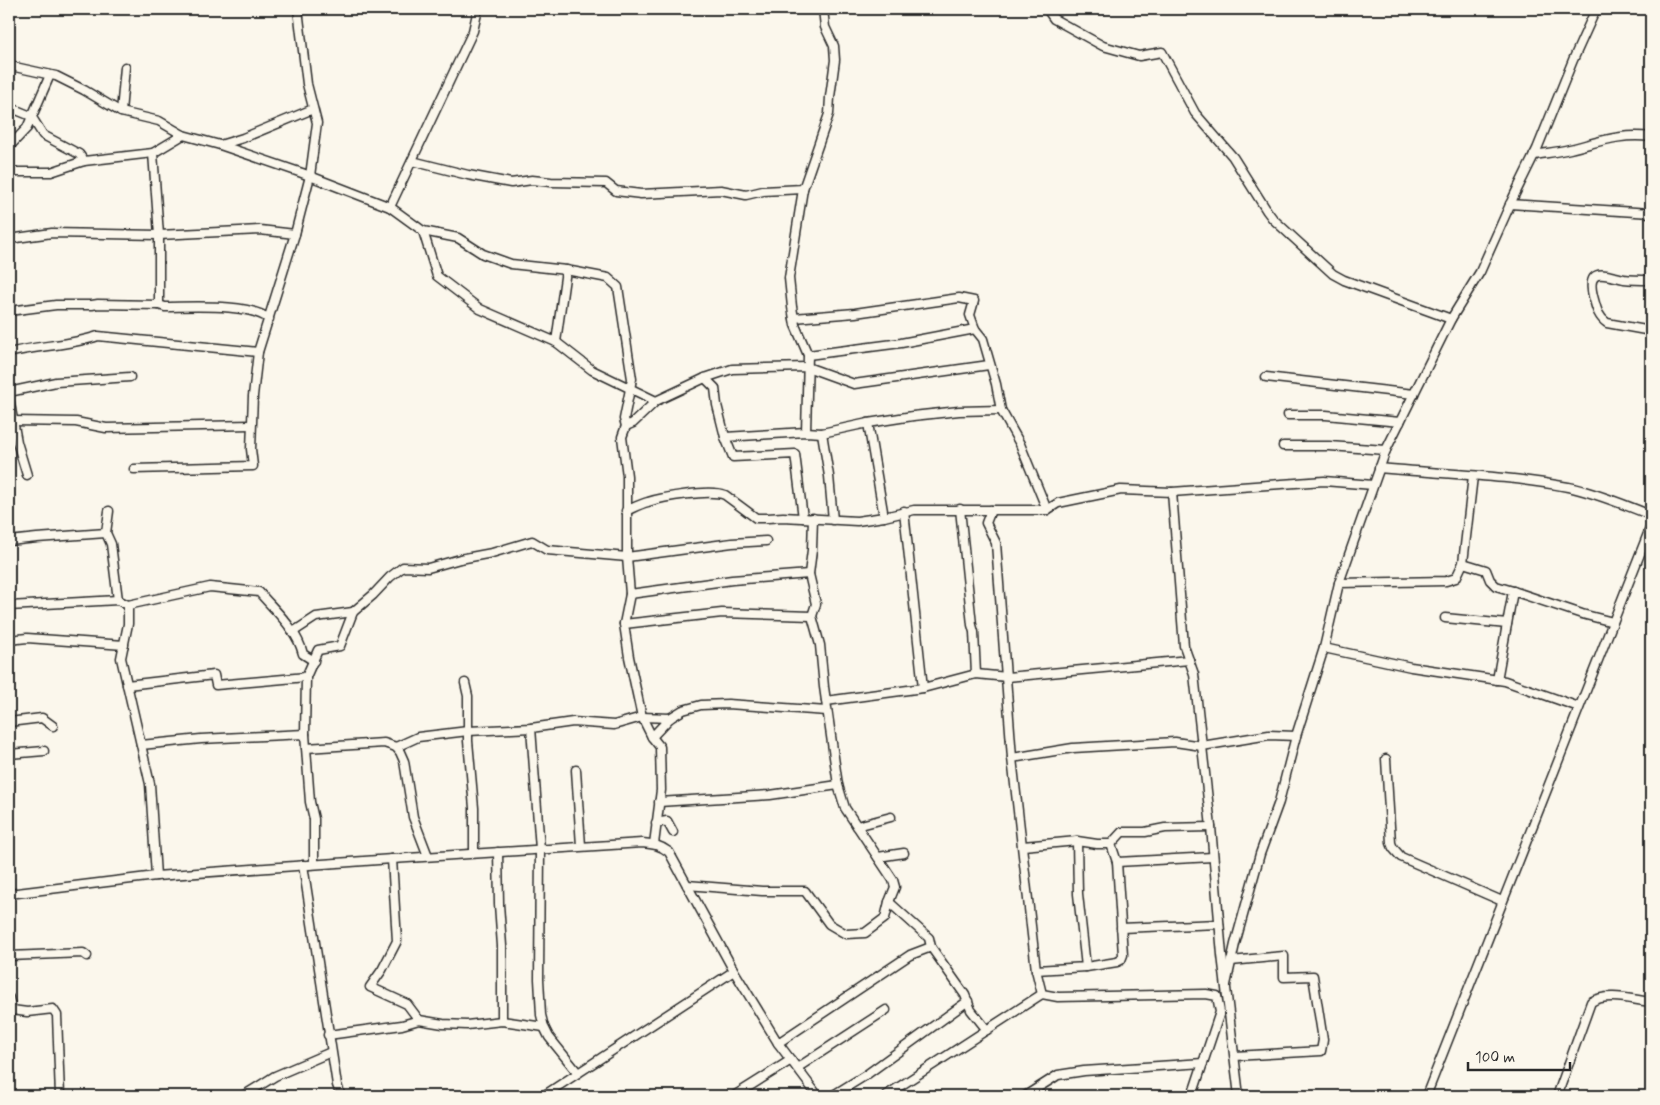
<svg xmlns="http://www.w3.org/2000/svg" width="1660" height="1105" viewBox="0 0 1660 1105" font-family="Mynerve,sans-serif">
<style>
.lines{fill:none;stroke-linecap:round;stroke-linejoin:round}
.minor-casing{stroke:#2b2b2b;stroke-width:11}
.minor{stroke:#fbf7ec;stroke-width:8}
</style>
<rect width="100%" height="100%" fill="#fbf7ec"/>
<filter id="ink" filterUnits="userSpaceOnUse"><feTurbulence type="fractalNoise" baseFrequency=".02" numOctaves="2"/><feDisplacementMap in="SourceGraphic" scale="10" xChannelSelector="R" yChannelSelector="G"/><feConvolveMatrix kernelMatrix="1 2 1 2 8 2 1 2 1" color-interpolation-filters="sRGB"/></filter>
<g filter="url(#ink)">
<g class="lines">
<defs>
<g id="minor">
<path d="M1047 9 1054 19 1103 46 1139 56 1162 52 1195 113 1233 157 1267 211 1273 219 1333 274 1344 280 1451 319"/>
<path d="M9 63 15 67 56 76 84 90 121 112 159 121 183 135 220 145 302 173 390 207 473 31 478 9"/>
<path d="M9 107 31 116 43 135 79 154 84 161"/>
<path d="M121 112 125 67"/>
<path d="M220 145 243 138 313 109"/>
<path d="M9 147 27 128 50 75"/>
<path d="M153 153 159 235V305"/>
<path d="M1534 155C1546 153 1558 152 1570 149 1599 142 1620 133 1651 137"/>
<path d="M412 161 468 175 511 183 532 180 551 182 606 183 616 191 641 194 721 190 746 195 763 191 803 189"/>
<path d="M9 172H51L84 161 153 153 183 135"/>
<path d="M1510 204 1651 213"/>
<path d="M390 207 423 231 437 276 480 309 556 342 592 370 656 401"/>
<path d="M423 231 458 238 483 254 511 264 566 270 608 278 618 287 632 379 624 419 626 426 622 437 627 476V557L630 594 624 624 629 657 642 717 652 737 660 747 661 790 654 844"/>
<path d="M9 239 52 233 159 235 260 230 295 234"/>
<path d="M1651 280C1642 280 1633 280 1624 279 1606 275 1586 266 1593 296 1596 306 1597 316 1607 323L1651 331"/>
<path d="M9 311 56 305H92L98 304 159 305 165 307C191 307 250 303 269 319"/>
<path d="M794 318 855 313 959 298 974 301 970 315 975 329 983 339 996 384 1001 410 1020 444 1047 510"/>
<path d="M556 342 566 270"/>
<path d="M9 353C38 345 69 346 98 336L258 352"/>
<path d="M808 355 901 343 975 329"/>
<path d="M1266 377 1414 394"/>
<path d="M705 378 715 388 717 405 725 437 733 457 795 454 803 518"/>
<path d="M9 392 56 382 130 377"/>
<path d="M9 398 17 442 27 475"/>
<path d="M1288 415H1326L1400 422"/>
<path d="M13 421 76 422 106 428 251 425"/>
<path d="M868 423 884 517"/>
<path d="M626 426 633 423 656 401 705 378 732 369 807 367 854 384 989 365"/>
<path d="M806 432 808 355 795 325 792 307 789 278 803 189 829 114 830 97 835 60 834 46 825 27 823 9"/>
<path d="M822 433 829 476 833 520"/>
<path d="M725 437 806 432 822 433 868 423 913 416 959 411 1001 410"/>
<path d="M1283 446H1329L1386 450"/>
<path d="M1379 468C1442 474 1506 475 1568 487 1597 493 1624 505 1651 515"/>
<path d="M134 469 253 466 251 449 253 396 258 352 295 234 310 176 317 123 307 84 298 9"/>
<path d="M1172 492 1184 646 1194 674 1211 827 1222 955 1239 1096"/>
<path d="M960 509 972 625 974 632 976 674"/>
<path d="M991 510 986 523 996 543 1012 758 1036 970 1042 994 1058 997 1206 994 1217 996 1220 1012 1192 1096"/>
<path d="M109 511 106 533 111 544 118 600"/>
<path d="M626 511C633 508 640 504 648 502 663 497 710 489 725 495L756 518H768L783 517 857 521 884 517 914 510H1047L1058 503 1121 490 1172 492 1324 481 1373 485"/>
<path d="M904 511 923 688"/>
<path d="M813 518 812 550 809 574 816 604 812 616 820 645 824 687 838 785 845 808 893 880 895 887 889 902"/>
<path d="M9 541 37 538 106 533"/>
<path d="M1463 563 1486 570 1490 580 1496 586 1513 591 1582 614 1613 622"/>
<path d="M1339 583 1446 581 1456 578 1463 563 1473 476"/>
<path d="M630 594 732 580 809 574"/>
<path d="M128 605V624L121 658 150 784 156 876"/>
<path d="M9 606 118 600 128 605 210 587 259 592C275 611 297 629 303 654L314 661"/>
<path d="M1445 618 1507 624"/>
<path d="M624 624 722 613 812 616"/>
<path d="M293 632 316 617 353 612"/>
<path d="M9 640 27 638 124 645"/>
<path d="M1324 648 1411 667 1505 681 1579 707"/>
<path d="M1497 680 1513 591"/>
<path d="M465 683 468 696V741L474 808V853"/>
<path d="M127 685 214 675 216 685 306 677"/>
<path d="M826 701 923 688 976 674 1007 677 1189 660"/>
<path d="M9 722 42 718 53 726"/>
<path d="M531 728 540 849 539 979 541 1015 544 1027 549 1037 578 1073"/>
<path d="M652 737 670 718 683 710 701 705 728 704 827 711"/>
<path d="M141 745 201 739 305 734"/>
<path d="M396 747 418 737 468 731 531 728 573 722 614 725 642 717 670 718"/>
<path d="M306 748 384 743 396 747 400 752 404 761 413 817 428 856"/>
<path d="M9 754 44 751"/>
<path d="M1012 758 1073 748 1175 742 1202 746 1269 735 1296 736"/>
<path d="M1386 759 1391 843 1393 848 1401 857 1502 901"/>
<path d="M576 770 581 846"/>
<path d="M659 802 770 795 838 785"/>
<path d="M656 823 667 821 673 832"/>
<path d="M857 826 891 817"/>
<path d="M1023 846 1077 841 1097 844H1111L1122 832H1145L1165 828 1211 827"/>
<path d="M498 852 499 904 502 946V1021"/>
<path d="M878 857 904 853"/>
<path d="M392 859 397 941 382 970 370 987 407 1004 419 1020"/>
<path d="M1117 862 1213 857"/>
<path d="M314 864V819L310 802 305 734 306 677 318 650 340 646 353 612 373 595 390 577 403 567 428 568 460 559 492 553 532 541 547 550 627 557 732 543 766 541"/>
<path d="M303 865 337 1085 341 1096"/>
<path d="M687 885 762 891H805L829 924 846 934 865 933 885 918 889 902 929 938 931 947"/>
<path d="M9 894 156 876 392 859 642 843C653 844 660 845 669 852L734 971 778 1043 818 1096"/>
<path d="M1121 928 1219 924"/>
<path d="M9 956 83 953 87 956"/>
<path d="M1231 961 1284 956V977L1313 976 1323 1040 1321 1051 1235 1056"/>
<path d="M1086 967 1117 962 1121 960 1123 955 1117 862 1111 844"/>
<path d="M1036 970 1086 967 1078 894 1077 841"/>
<path d="M1226 985 1235 944 1260 854 1279 802 1296 736 1324 648 1339 583 1386 450 1451 319 1480 272 1513 198 1537 149 1573 60 1596 9"/>
<path d="M9 998 12 1010 27 1012 53 1009 57 1015 60 1096"/>
<path d="M328 1035 402 1025 419 1020 443 1024 467 1025 502 1021 544 1027"/>
<path d="M778 1043 910 955 931 947 965 995 971 1010 987 1030"/>
<path d="M797 1068 886 1010"/>
<path d="M243 1096 275 1076 331 1052"/>
<path d="M543 1096 734 971"/>
<path d="M734 1096 791 1060"/>
<path d="M832 1096 866 1075 968 1001"/>
<path d="M885 1096 1042 994"/>
<path d="M1025 1096 1058 1075 1084 1071 1203 1063"/>
<path d="M1426 1096 1651 526"/>
<path d="M1557 1096 1591 1002C1607 992 1633 1000 1651 1002"/>
</g>
</defs>
<use href="#minor" class="minor-casing"/>
<use href="#minor" class="minor"/>
</g>
</g>
<rect width="1660" height="1105" fill="none" stroke="#fbf7ec" stroke-width="30"/>
<rect x="15" y="15" width="1630" height="1075" fill="none" stroke="#2b2b2b" stroke-width="2" filter="url(#ink)"/>
<path d="M1468 1062v8h102v-8" fill="none" stroke="#2b2b2b" stroke-width="2.5"/>
<text x="1475" y="1062" font-size="15" fill="#2b2b2b" stroke="#fbf7ec" stroke-width="4" paint-order="stroke">100 m</text>
</svg>
